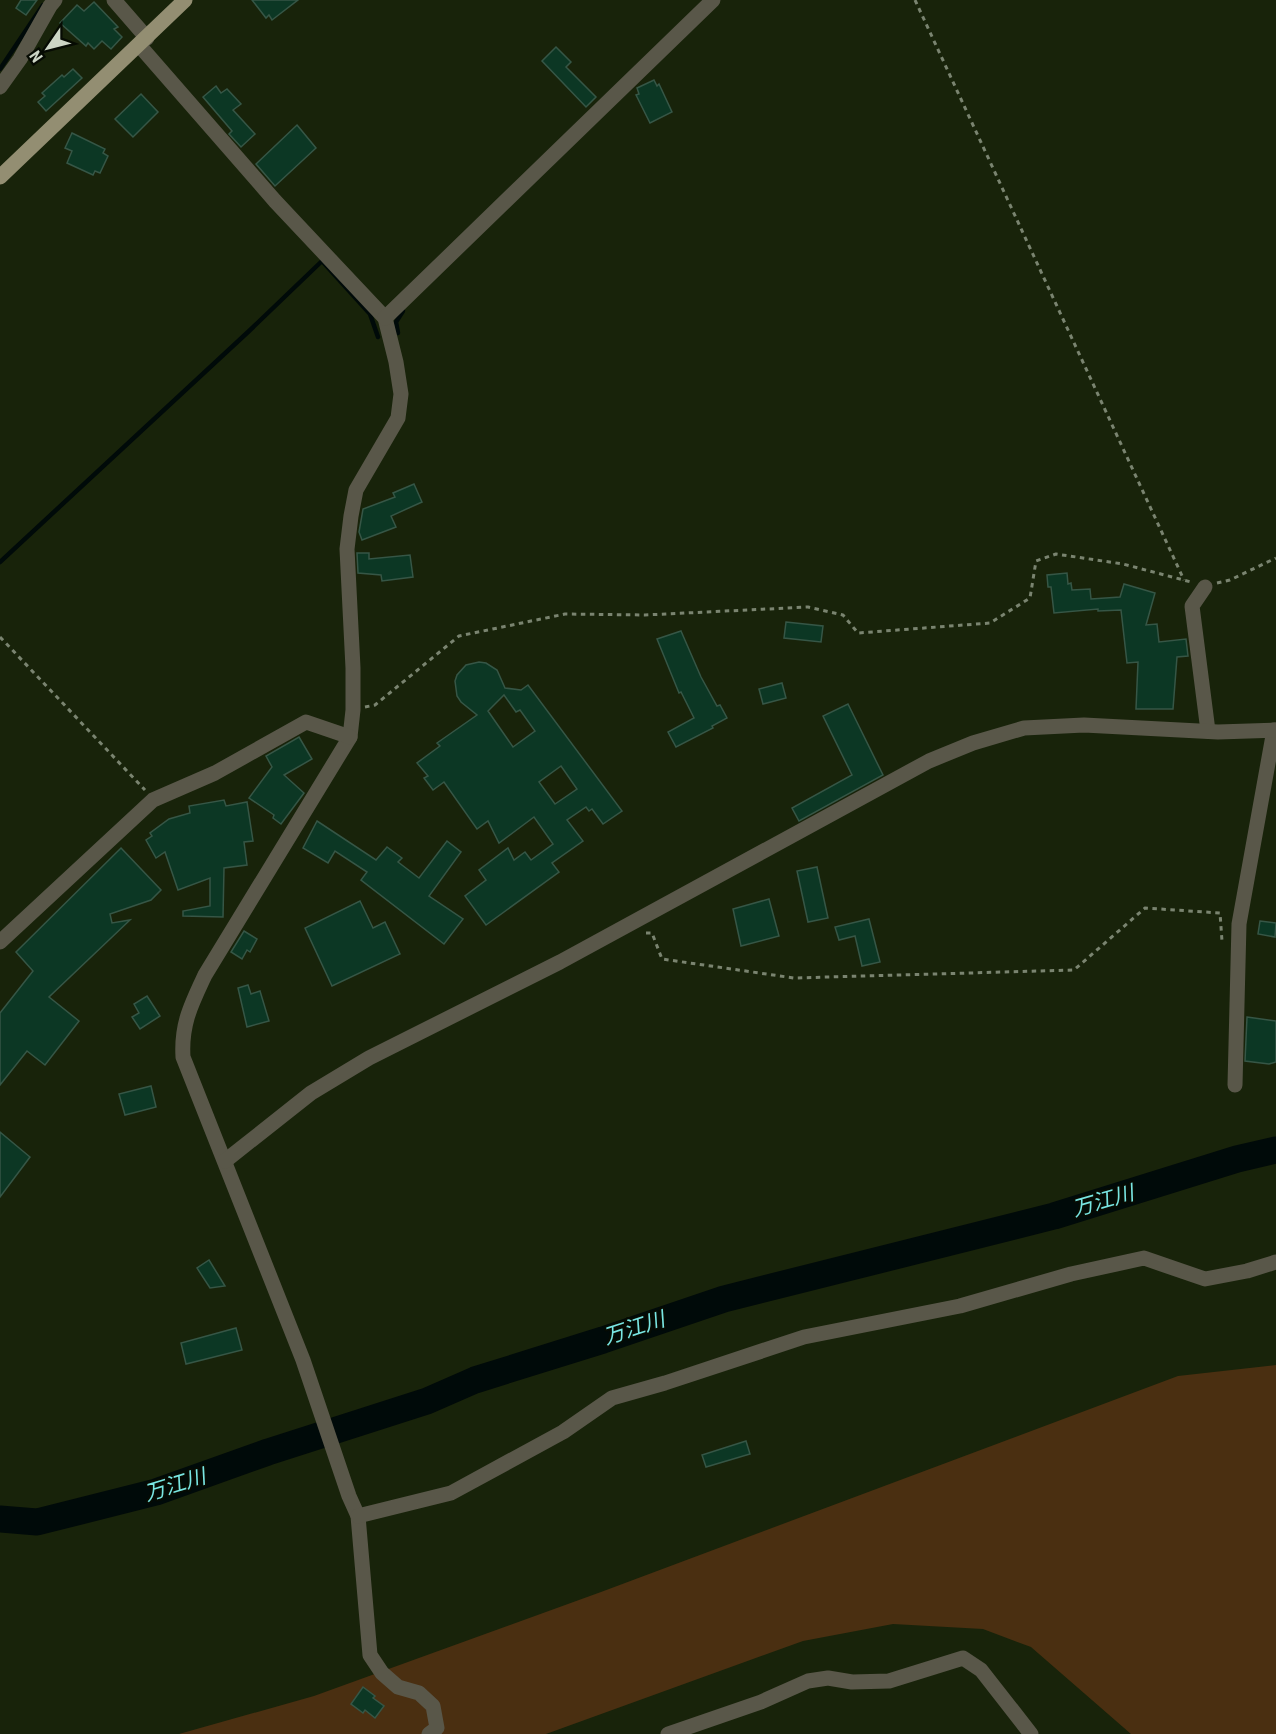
<svg xmlns="http://www.w3.org/2000/svg" width="1276" height="1734" viewBox="0 0 1276 1734" font-family="'Roboto Condensed','Noto Sans JP',sans-serif">
<style>
.green{fill:#4a2f11}
.lines{fill:none;stroke-linecap:round;stroke-linejoin:round}
.stream{stroke:#000a09;stroke-width:4.5}
.river{stroke:#000a09;stroke-width:27}
.building{fill:#0c3724;stroke:#365646;stroke-width:1.5;fill-rule:evenodd}
.path{stroke:#7a8470;stroke-width:3;stroke-dasharray:4.5 4.5;stroke-linecap:butt}
.minor{stroke:#595749;stroke-width:15}
.major{stroke:#938e72;stroke-width:15}
.labels{text-anchor:middle;stroke-width:4.5;stroke-linejoin:round;paint-order:stroke}
.water-label{font-size:21px;font-style:italic;fill:#79e6e3;stroke:#060b03}
</style>
<rect width="100%" height="100%" fill="#18230a"/>
<path class="green" d="M1276 1365V1734H1131L1031 1647 983 1629 893 1624 803 1641 546 1734H179L314 1696 601 1592 1178 1376Z"/>
<g class="lines">
<g class="stream">
<path d="M0 69 43 5"/>
<path d="M398 333 396 322 403 311"/>
<path d="M0 562 248 332 322 261 370 314 378 337"/>
</g>
<path class="river" d="M0 1519 37 1522 156 1492 268 1452 427 1401 475 1380 603 1340 724 1299 1054 1216 1237 1159 1276 1150"/>
</g>
<g class="building">
<path d="M21 0H37L26 15 16 8Z"/>
<path d="M252 0H298L272 20 269 15 266 18Z"/>
<path d="M94 2 118 27 114 29 122 37 111 49 102 41 94 49 88 43 86 46 60 23 77 5 84 11Z"/>
<path d="M556 47 571 62 566 67 596 97 586 107 542 61Z"/>
<path d="M73 69 82 78 46 111 38 102 45 96 42 93 62 75 64 77Z"/>
<path d="M654 80 657 86 659 84 672 112 650 123 636 95 639 94 637 88Z"/>
<path d="M216 86 221 93 227 89 241 104 233 110 255 134 241 147 229 134 232 131 203 97Z"/>
<path d="M141 94 158 112 133 137 115 119Z"/>
<path d="M297 125 316 148 275 186 256 164Z"/>
<path d="M72 133 105 149 103 153 108 156 100 173 95 171 93 175 67 163 72 151 65 148Z"/>
<path d="M414 484 422 502 391 516 396 527 362 540 359 532 363 509 395 497 393 493Z"/>
<path d="M357 553H369V559L410 555 413 577 382 581 381 575 358 573Z"/>
<path d="M1067 573 1068 584 1071 583 1072 590 1090 589 1091 599 1120 597 1124 584 1155 593 1146 625 1157 624 1159 642 1186 639 1188 656 1177 657 1173 709H1136L1138 662 1127 663 1121 610 1098 611V609L1054 613 1051 587H1048L1047 575Z"/>
<path d="M786 622 823 626 821 642 784 638Z"/>
<path d="M681 631 701 677 717 706 720 705 727 718 712 726 713 728 676 747 668 732 694 718 681 692 679 693 657 639Z"/>
<path d="M479 662 486 663 497 670 505 688 521 690 528 685 622 811 603 824 592 809 589 811 586 807 567 820 583 841 552 863 559 872 486 925 465 896 486 880 479 870 508 848 514 860 525 852 531 860 553 844 534 817 499 843 488 821 477 829 444 782 433 790 424 778 428 776 417 763 440 746 437 743 477 715 461 702 457 696 455 681 457 675 466 665ZM504 695 516 712 520 710 535 731 513 747 488 711ZM561 766 577 789 555 804 539 782Z"/>
<path d="M782 683 786 698 763 704 759 689Z"/>
<path d="M848 704 883 775 799 821 792 808 852 775 823 716Z"/>
<path d="M299 737 312 759 284 775 304 793 281 824 273 818 274 815 249 798 272 767 266 756Z"/>
<path d="M224 800 226 806 247 802 253 841 244 842 247 865 224 868 223 917 183 916V911L210 906V878L178 890 165 852 156 858 146 840 152 836 150 833 169 819 190 813 189 806Z"/>
<path d="M317 821 376 860 387 847 402 858 398 862 419 878 447 841 461 852 429 896 463 919 444 944 361 880 367 872 335 851 328 863 303 848Z"/>
<path d="M121 848 161 890 151 900 110 914 112 923 130 920 49 997 79 1021 45 1065 27 1051 0 1085V1013L33 971 16 952Z"/>
<path d="M817 867 828 918 808 922 797 871Z"/>
<path d="M769 899 779 936 741 946 733 909Z"/>
<path d="M360 901 373 928 385 922 400 954 332 986 305 928Z"/>
<path d="M869 919 880 962 862 966 855 936 839 940 835 927Z"/>
<path d="M1260 921 1276 923 1275 937 1258 934Z"/>
<path d="M244 931 257 939 250 952 247 950 242 959 231 952Z"/>
<path d="M248 985 251 994 260 991 269 1021 247 1027 238 988Z"/>
<path d="M147 996 160 1016 140 1029 132 1017 139 1013 134 1004Z"/>
<path d="M1247 1017 1276 1021V1062L1269 1064 1245 1061Z"/>
<path d="M151 1086 156 1107 125 1115 119 1094Z"/>
<path d="M0 1132 30 1157 0 1197Z"/>
<path d="M209 1260 225 1286 210 1288 197 1268Z"/>
<path d="M236 1328 242 1350 186 1364 181 1343Z"/>
<path d="M746 1441 750 1454 706 1467 702 1455Z"/>
<path d="M363 1687 375 1696 373 1698 384 1706 375 1718 365 1710 363 1713 351 1704Z"/>
</g>
<g class="lines">
<g class="path">
<path d="M915 0 1184 580"/>
<path d="M1217 583 1230 580 1276 558"/>
<path d="M0 637 145 790"/>
<path d="M365 707 375 705 459 636 565 614 645 615 808 607 843 615 858 633 990 623 1030 598 1036 561 1056 554 1123 564 1191 582"/>
<path d="M646 933H652L662 959 794 978 1074 970 1145 908 1220 913 1222 941"/>
</g>
<g class="minor">
<path d="M114 0 147 38"/>
<path d="M139 45 275 201 385 318 396 362 401 394 398 418 356 490 351 516 347 549 353 668V710L350 737 205 975C191 1005 181 1024 183 1057L303 1360 349 1496 358 1516 370 1655 382 1673 398 1687 419 1693 433 1706 437 1728 429 1734"/>
<path d="M0 87 20 59 50 6 55 0"/>
<path d="M385 318 713 0"/>
<path d="M1205 587 1192 606 1208 731"/>
<path d="M0 942 153 800 215 773 306 722 350 737"/>
<path d="M1235 1085 1239 924 1274 730"/>
<path d="M225 1161 311 1093 369 1058 560 962 929 761 973 743 1024 728 1084 725 1218 732 1276 730"/>
<path d="M358 1516 451 1493 563 1432 612 1398 665 1383 804 1337 960 1306 1071 1274 1144 1258 1205 1279 1247 1271 1276 1262"/>
<path d="M668 1734 761 1702 808 1681 828 1678 852 1682 889 1681 963 1658 981 1670 1031 1734"/>
</g>
<path class="major" d="M0 177 185 0"/>
</g>
<g class="labels">
<g class="water-label">
<text transform="translate(1103 1201) rotate(-16)" y="7">万江川</text>
<text transform="translate(634 1328) rotate(-18)" y="7">万江川</text>
<text transform="translate(175 1485) rotate(-17)" y="7">万江川</text>
</g>
</g>
<g transform="translate(48 48) rotate(235)" stroke="#060b03" stroke-width="4.5" paint-order="stroke">
<path d="M0-4.5L10 22L0 15L-10 22Z" fill="#ccd5c5"/>
<text y="-9" font-size="16" font-weight="bold" text-anchor="middle" fill="#ccd5c5">N</text>
</g>
</svg>
